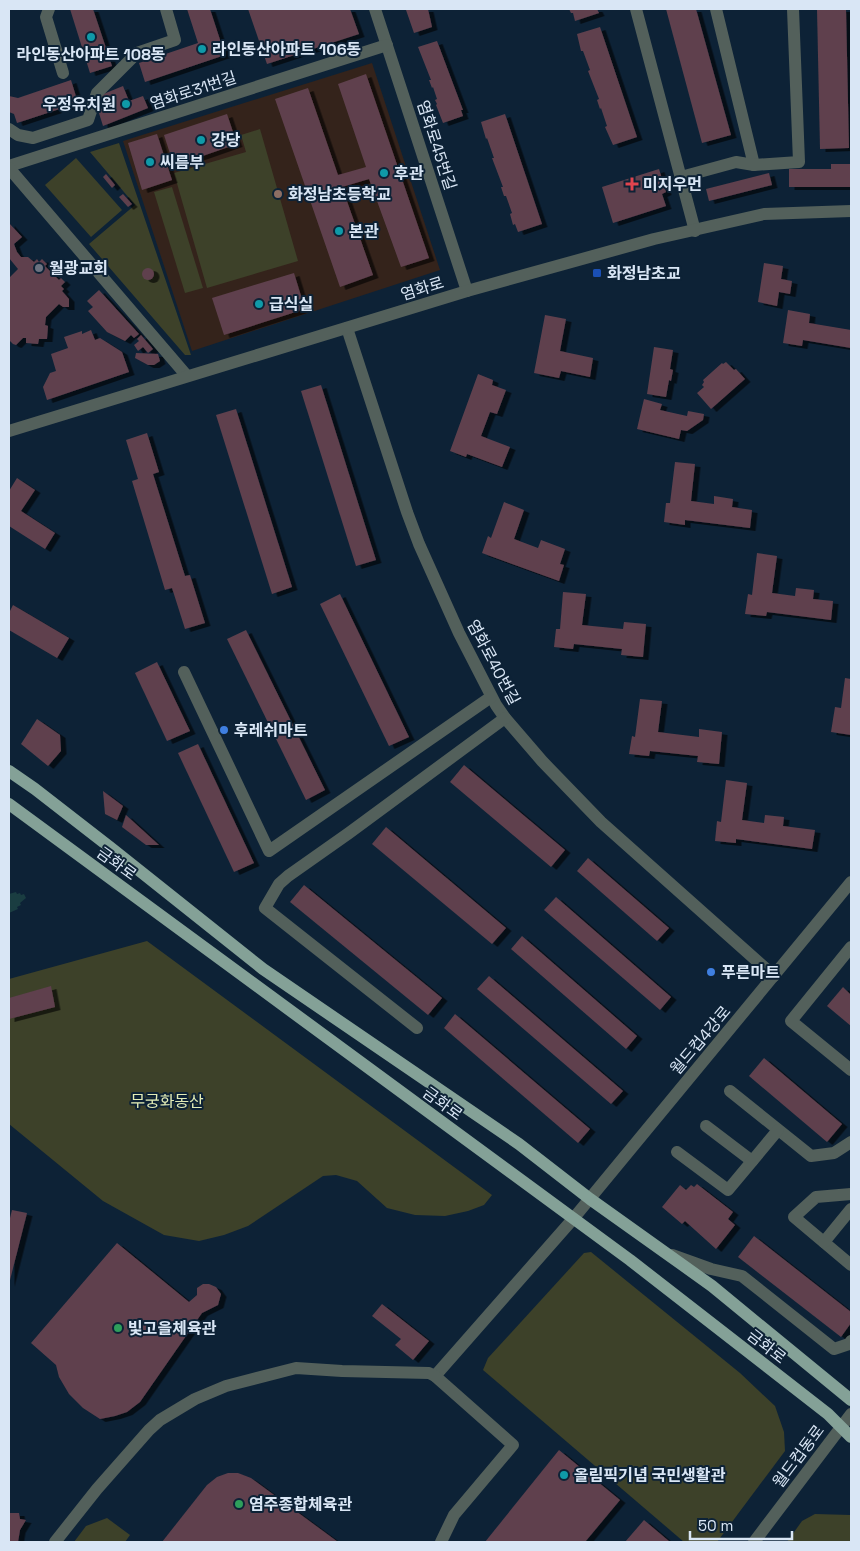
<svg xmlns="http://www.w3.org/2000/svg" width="860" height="1551" viewBox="0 0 860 1551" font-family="'Space Grotesk','Noto Sans KR',sans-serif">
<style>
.education{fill:#34231b}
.green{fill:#3d4129}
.water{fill:#1a3d41}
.building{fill:#5f404d;filter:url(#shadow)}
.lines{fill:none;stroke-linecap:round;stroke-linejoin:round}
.minor{stroke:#53605b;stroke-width:12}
.major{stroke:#84a197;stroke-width:12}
.culture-dot{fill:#0f9aa8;stroke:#0d2236;stroke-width:2}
.health-dot{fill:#e0444e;stroke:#0d2236;stroke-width:2}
.education-dot{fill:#8d6e63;stroke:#0d2236;stroke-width:2}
.worship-dot{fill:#6b7280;stroke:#0d2236;stroke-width:2}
.transit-dot{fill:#1a4fb4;stroke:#0d2236;stroke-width:2}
.shop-dot{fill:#3f7fe0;stroke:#0d2236;stroke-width:2}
.leisure-dot{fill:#2e9e5b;stroke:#0d2236;stroke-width:2}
.labels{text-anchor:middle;stroke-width:4;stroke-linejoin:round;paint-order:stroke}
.poi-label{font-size:16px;font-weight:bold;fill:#d9e6f5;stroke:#0d2236;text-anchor:start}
.street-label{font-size:16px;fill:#d9e6f5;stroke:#0d2236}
.park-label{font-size:16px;fill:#e2ebb5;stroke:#0d2236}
</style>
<defs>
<filter id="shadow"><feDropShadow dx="5.5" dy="3" stdDeviation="0" flood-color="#0009"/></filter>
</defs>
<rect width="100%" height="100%" fill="#0d2236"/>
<path class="education" d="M372 63 440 270 192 351 123 141Z"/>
<g class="green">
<path d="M260 129 298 261 207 288 174 173 246 152 241 135Z"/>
<path d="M119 143 191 355H185L89 244 135 205 90 152Z"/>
<path d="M76 158 122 210 91 237 45 185Z"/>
<path d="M172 187 203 288 185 293 154 192Z"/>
<path d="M147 941 492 1195 484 1205 468 1211 445 1216 415 1215 387 1208 357 1181 336 1175 323 1176 248 1226 224 1235 199 1241 164 1235 103 1201 9 1124V979Z"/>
<path d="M591 1252 740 1373 775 1406 784 1432 785 1451 717 1542H684L483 1370 488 1358 584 1253Z"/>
<path d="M815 1514 851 1515V1542H787L802 1521Z"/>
<path d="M107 1518 130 1535 125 1542H74L86 1526Z"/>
</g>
<path class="water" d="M16 892 17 894 20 893 21 895 24 894 26 898 20 903 21 905 17 907 18 909 9 913V894Z"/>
<g class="building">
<path d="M70 9H93L112 66 90 73Z"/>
<path d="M187 9H210L225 55 145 82 139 63 198 43Z"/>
<path d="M248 9H350L359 34 267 64Z"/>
<path d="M410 9H428L432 27 414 33 406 10Z"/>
<path d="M569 9H597L599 13 575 21 573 13H571Z"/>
<path d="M666 9H696L731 135 702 143Z"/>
<path d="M817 9H846L849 148 820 149Z"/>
<path d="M600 27 637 137 613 145 605 127 607 126 601 108 600 109 597 100 599 99 588 71 590 70 583 51H581L577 34Z"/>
<path d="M437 41 463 110H461L463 116 443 123 436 105 437 104 435 100 437 99 433 87 432 88 429 80H431L418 47Z"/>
<path d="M366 74 429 258 401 267 369 179 342 187 373 275 340 287 275 99 308 88 338 175 366 167 338 84Z"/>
<path d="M71 80 78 103 17 123 14 114 9 112V96L18 98Z"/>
<path d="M123 86 129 101 143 96 148 108 103 126 98 110 106 107 101 95Z"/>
<path d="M227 114 237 144 174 166 164 135Z"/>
<path d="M505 114 542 224 518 232 515 224 513 225 510 214 512 213 506 196H504L501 187H503L492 158H494L487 138 486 139 481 122Z"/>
<path d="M157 134 172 180 142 190 128 143Z"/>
<path d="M831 164H851V187H789V169H831Z"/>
<path d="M659 169 666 192 662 194 666 206 613 223 602 187Z"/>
<path d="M769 173 772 185 709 201 706 189Z"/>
<path d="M106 174 115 185 112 188 103 177Z"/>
<path d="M123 194 132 204 128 207 119 197Z"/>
<path d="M9 223 22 237 14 244 17 252 21 257H28L34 262 37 259 39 262 42 259 47 264 45 266 59 280 61 278 65 282 61 286 64 289 62 291 69 299V307H63L59 304 46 317 45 325 48 326 47 339H39L38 344 26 343V338H23L16 345 13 344 9 340V278L18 269 9 258Z"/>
<path d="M764 263 783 266 781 279 792 281 790 294 779 292 777 306 758 302Z"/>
<circle cx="148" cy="274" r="6"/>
<path d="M294 273 305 309 224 335 212 298Z"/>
<path d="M99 290 139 334 134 338 131 335 125 341 107 332 88 311 93 307 87 301Z"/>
<path d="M788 310 810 314 809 323 851 330V348L803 340 802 346 783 343Z"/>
<path d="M545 315 566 319 560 351 593 358 590 377 561 371 559 378 534 373Z"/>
<path d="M91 330 95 340 100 338 122 352 129 372 47 400 43 387 50 373 56 371 51 354 68 348 64 337 82 331V334Z"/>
<path d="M141 335 153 349 148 353 143 347 138 351 134 345 139 341 137 339Z"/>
<path d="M654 347 673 350 670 369 673 370 671 381 669 380 666 397 647 394Z"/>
<path d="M136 353 158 354 160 361 154 365H148L135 358Z"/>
<path d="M726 362 734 370 736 369 745 379 711 409 697 393 704 387 702 385 704 382 703 380 722 363 723 364Z"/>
<path d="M478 374 493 380 492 385 506 390 497 414 490 412 481 436 510 447 502 467 467 454 466 457 450 451Z"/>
<path d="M321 385 376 560 356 566 301 391Z"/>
<path d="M644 399 662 404 660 410 687 416 688 411 704 414 703 420 687 431 681 430 679 439 637 429Z"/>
<path d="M236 409 292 587 272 594 216 415Z"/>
<path d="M147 433 159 472 153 474 185 576 190 575 205 623 185 629 172 588 165 590 132 481 138 479 126 440Z"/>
<path d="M675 462 695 464 691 501 714 504V496L733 499 732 507 752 510 750 528 685 520V525L664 522 666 503H670Z"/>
<path d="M17 478 35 490 21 511 55 533 45 549 9 526V491Z"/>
<path d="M504 502 524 510 514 539 538 548 541 540 565 549 560 564 564 565 559 581 482 553 488 536 491 538Z"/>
<path d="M757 553 777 556 772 593 795 596 796 588 814 590 813 599 833 601 831 620 767 612 766 616 745 614 748 594 752 595Z"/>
<path d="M563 592 586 594 582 625 623 629 624 622 646 624 643 657 621 655 622 649 574 644 573 649 554 647 556 629H560Z"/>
<path d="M340 594 409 737 389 746 320 604Z"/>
<path d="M13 605 69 638 57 658 9 630V613Z"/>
<path d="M246 630 325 790 306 800 227 639Z"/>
<path d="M157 662 190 731 167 741 135 673Z"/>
<path d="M845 678 851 679V735L831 732 835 707 841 708Z"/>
<path d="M640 699 662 701 658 732 699 737V729L722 732 719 764 697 762 698 756 650 751 649 756 629 754 632 736 635 737Z"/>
<path d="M37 719 60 735 61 751 48 766 21 744Z"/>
<path d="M198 744 254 863 234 872 178 753Z"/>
<path d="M464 765 565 850 551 867 450 782Z"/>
<path d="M726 780 747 783 742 820 764 823 765 815 784 817 783 826 815 830 812 849 736 839V843L715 841 717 821 721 822Z"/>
<path d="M103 791 123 806 117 820 105 814Z"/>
<path d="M126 815 159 845H146L122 827Z"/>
<path d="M386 827 506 928 492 944 372 844Z"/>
<path d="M588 858 669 928 657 941 577 871Z"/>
<path d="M304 885 442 998 428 1015 290 902Z"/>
<path d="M556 897 671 997 660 1010 544 910Z"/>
<path d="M522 936 637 1036 626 1049 511 949Z"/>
<path d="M489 976 623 1091 611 1104 477 989Z"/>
<path d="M51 986 55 1007 9 1019V998Z"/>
<path d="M843 987 851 995V1026L827 1006Z"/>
<path d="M455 1014 590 1129 578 1143 444 1028Z"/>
<path d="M764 1058 842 1124 827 1142 749 1076Z"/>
<path d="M697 1184 733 1212 728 1219 735 1225 716 1249 685 1221 682 1224 662 1207 680 1185 686 1190 691 1185 694 1187Z"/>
<path d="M12 1210 27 1213 9 1284V1222Z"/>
<path d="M754 1236 851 1312V1323L841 1337 738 1257Z"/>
<path d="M117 1243 189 1302 197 1295V1288L203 1284H209L216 1287 221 1294 218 1305 202 1313 140 1402 127 1412 115 1416 100 1419 83 1408 69 1394 59 1377 56 1365 31 1343Z"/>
<path d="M382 1304 429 1341 413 1360 395 1345 401 1339 372 1316Z"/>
<path d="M559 1450 620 1500 585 1542H485Z"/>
<path d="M228 1473H238L251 1478 338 1542H162L207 1485 217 1477Z"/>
<path d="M10 1513H19L20 1519 26 1520 20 1530 18 1542H9Z"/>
<path d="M644 1520 670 1542H625Z"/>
</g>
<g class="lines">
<g class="minor">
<path d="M49 9 46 17 63 73"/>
<path d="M375 9 467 291"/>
<path d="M636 9 695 231"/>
<path d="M716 9 754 165"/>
<path d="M9 129 18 135 33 138 88 120 97 93 137 53 175 40 166 9"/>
<path d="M9 166 387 45"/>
<path d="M9 168 187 376"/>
<path d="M681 177 736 162 754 165 799 162 793 9"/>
<path d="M347 328 407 512 419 544 459 633 496 705 505 718 542 761 601 822 774 976"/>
<path d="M9 431 467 291 654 239 764 214 851 211"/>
<path d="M184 672 269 851 491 697"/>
<path d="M851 947 791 1021 851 1070"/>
<path d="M417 1028 265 908 279 884 288 876 349 833 505 718"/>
<path d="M730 1091 811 1156 834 1153 851 1142"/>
<path d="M706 1126 752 1161"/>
<path d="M677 1152 728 1190 778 1130"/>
<path d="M851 1194 816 1197 794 1217 851 1265"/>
<path d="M824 1242 851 1209"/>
<path d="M672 1255 711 1269 742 1276 834 1349 849 1344 851 1341"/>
<path d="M435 1376 573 1219 851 882"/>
<path d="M55 1542 97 1489 149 1430 160 1420 195 1399 226 1386 296 1368 342 1371 429 1373 435 1376 513 1445 454 1515 441 1542"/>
<path d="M754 1542 851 1414"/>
</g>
<g class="major">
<path d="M9 771 35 789 111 848 263 969 519 1144 590 1199 712 1286 851 1400"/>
<path d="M9 804 630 1260 828 1414 851 1437"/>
</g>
</g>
<g class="culture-dot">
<circle cx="91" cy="37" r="5"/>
<circle cx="202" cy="49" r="5"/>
<circle cx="126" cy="104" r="5"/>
<circle cx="201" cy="140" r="5"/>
<circle cx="150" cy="162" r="5"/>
<circle cx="384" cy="173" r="5"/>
<circle cx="339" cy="231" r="5"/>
<circle cx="259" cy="304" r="5"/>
<circle cx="564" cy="1475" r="5"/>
</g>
<path class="health-dot" d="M629.5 176.5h5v5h5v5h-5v5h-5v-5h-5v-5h5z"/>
<circle class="education-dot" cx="278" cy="194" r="5"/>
<circle class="worship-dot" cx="39" cy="268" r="5"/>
<rect class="transit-dot" x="592" y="268" width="10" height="10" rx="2.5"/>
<g class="shop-dot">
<circle cx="224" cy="730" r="5"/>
<circle cx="711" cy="972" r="5"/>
</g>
<g class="leisure-dot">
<circle cx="118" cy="1328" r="5"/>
<circle cx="239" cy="1504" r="5"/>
</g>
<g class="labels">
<g class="poi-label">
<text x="212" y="55">라인동산아파트 106동</text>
<text x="91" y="60" text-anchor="middle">라인동산아파트 108동</text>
<text x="116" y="110" text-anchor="end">우정유치원</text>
<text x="211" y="146">강당</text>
<text x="160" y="168">씨름부</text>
<text x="394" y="179">후관</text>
<text x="643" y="190">미지우먼</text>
<text x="288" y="200">화정남초등학교</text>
<text x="349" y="237">본관</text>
<text x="49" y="274">월광교회</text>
<text x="607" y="279">화정남초교</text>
<text x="269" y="310">급식실</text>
<text x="234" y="736">후레쉬마트</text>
<text x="721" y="978">푸른마트</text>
<text x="128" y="1334">빛고을체육관</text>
<text x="574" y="1481">올림픽기념 국민생활관</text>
<text x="249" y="1510">염주종합체육관</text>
</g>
<g class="street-label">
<text transform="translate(193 90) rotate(-18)" y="6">염화로31번길</text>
<text transform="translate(437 145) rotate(72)" y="6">염화로45번길</text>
<text transform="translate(422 288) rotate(-17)" y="6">염화로</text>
<text transform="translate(494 662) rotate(62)" y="6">염화로40번길</text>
<text transform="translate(117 863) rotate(36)" y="6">금화로</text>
<text transform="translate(700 1040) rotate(-50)" y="6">월드컵4강로</text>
<text transform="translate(443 1103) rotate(36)" y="6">금화로</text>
<text transform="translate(767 1346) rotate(38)" y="6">금화로</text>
<text transform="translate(798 1456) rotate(-53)" y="6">월드컵동로</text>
</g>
<g class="park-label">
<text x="167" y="1107">무궁화동산</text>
</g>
</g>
<rect width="860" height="1551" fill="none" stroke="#d9e6f5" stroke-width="20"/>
<path d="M690 1531v8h102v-8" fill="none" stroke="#d9e6f5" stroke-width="2.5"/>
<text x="698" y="1531" font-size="15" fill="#d9e6f5" stroke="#0d2236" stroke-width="4" paint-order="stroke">50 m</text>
</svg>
